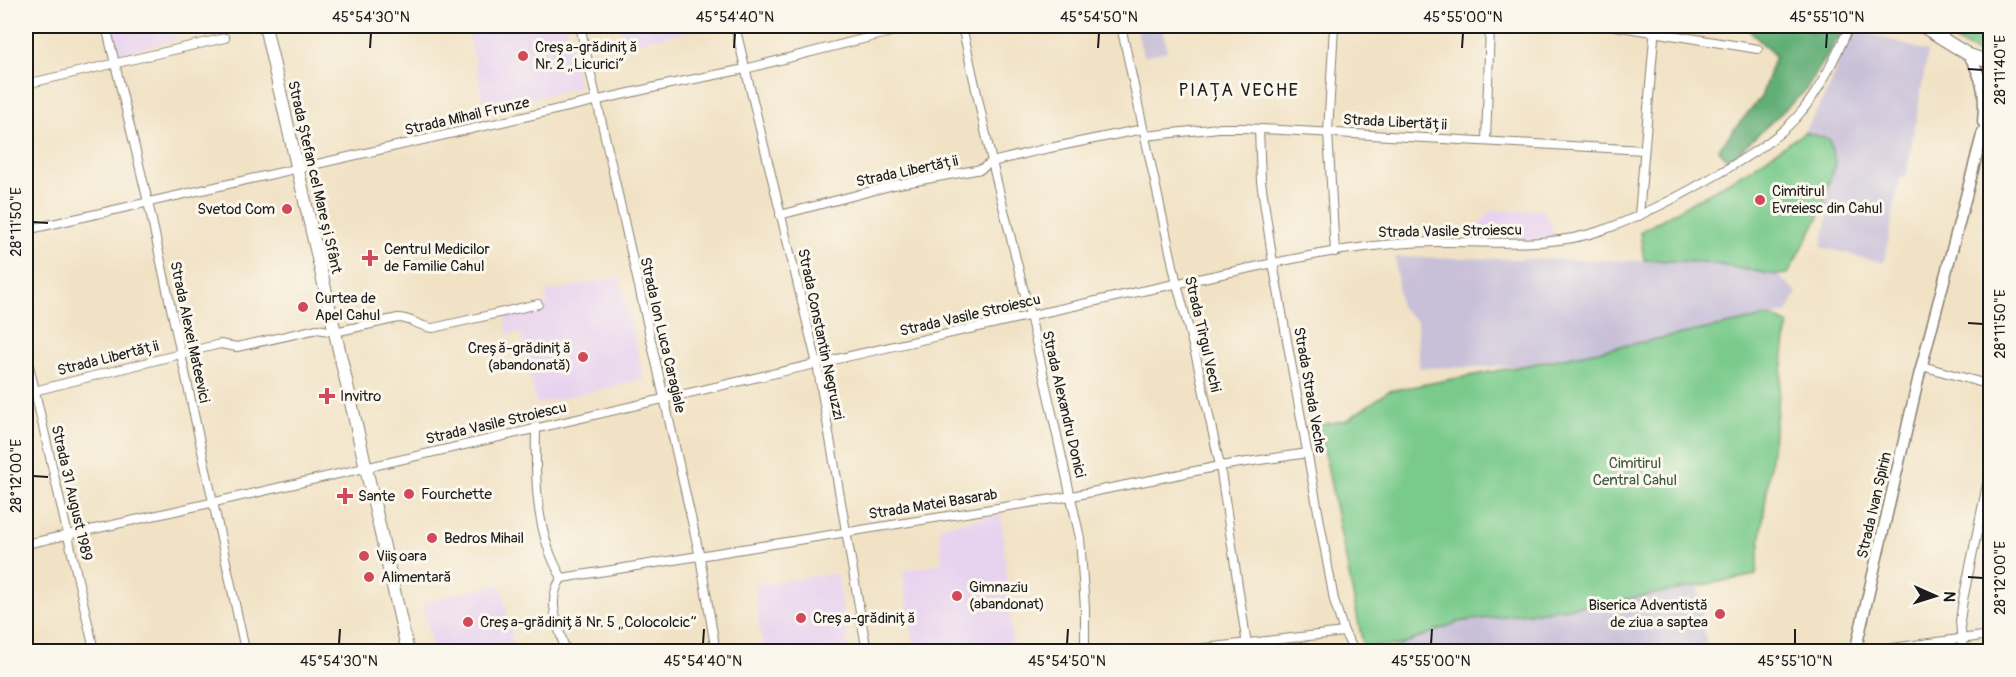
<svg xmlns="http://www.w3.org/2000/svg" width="2016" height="677" viewBox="0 0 2016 677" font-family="Pangolin,sans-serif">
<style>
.built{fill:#e7d2ef}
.industrial{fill:#c8bfd8}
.green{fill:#79ca8b;stroke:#4a7354;stroke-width:1.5}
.forest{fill:#62ae77;stroke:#3f654a;stroke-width:1.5}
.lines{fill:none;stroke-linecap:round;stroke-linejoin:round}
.minor-casing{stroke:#867f70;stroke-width:10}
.tertiary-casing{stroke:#867f70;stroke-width:13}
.secondary-casing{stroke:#867f70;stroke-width:14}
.minor{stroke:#fff;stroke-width:8}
.tertiary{stroke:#fff;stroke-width:10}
.secondary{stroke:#fff;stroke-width:12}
.ticks{fill:none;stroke:#1c1c1c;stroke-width:2}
.poi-dot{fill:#d1495b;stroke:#fbf7ec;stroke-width:2}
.labels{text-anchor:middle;stroke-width:6;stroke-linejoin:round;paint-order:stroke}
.poi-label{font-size:15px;fill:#1c1c1c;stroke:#fbf7ec;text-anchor:start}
.street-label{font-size:15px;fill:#1c1c1c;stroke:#fbf7ec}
.park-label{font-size:15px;fill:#3d5943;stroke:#fbf7ec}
.quarter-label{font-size:18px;letter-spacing:1.5px;fill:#1c1c1c;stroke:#fbf7ec}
.neatline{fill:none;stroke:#1c1c1c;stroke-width:2}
.ticks-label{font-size:15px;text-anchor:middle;fill:#1c1c1c}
</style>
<rect width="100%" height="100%" fill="#fbf7ec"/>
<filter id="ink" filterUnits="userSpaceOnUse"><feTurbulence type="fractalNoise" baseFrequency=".0167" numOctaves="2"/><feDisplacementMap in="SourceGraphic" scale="12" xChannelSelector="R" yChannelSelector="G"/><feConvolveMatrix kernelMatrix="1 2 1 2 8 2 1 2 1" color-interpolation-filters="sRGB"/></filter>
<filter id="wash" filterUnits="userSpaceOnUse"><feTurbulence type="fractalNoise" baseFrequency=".008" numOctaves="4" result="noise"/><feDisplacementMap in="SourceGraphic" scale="24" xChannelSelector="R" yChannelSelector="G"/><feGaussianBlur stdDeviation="1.35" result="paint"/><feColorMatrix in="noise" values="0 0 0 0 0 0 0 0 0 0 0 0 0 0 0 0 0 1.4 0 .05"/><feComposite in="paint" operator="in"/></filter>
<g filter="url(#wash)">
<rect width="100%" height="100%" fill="#f1e2c5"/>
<g class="built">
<path d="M112 26H174L177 40 117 53Z"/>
<path d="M467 26H566L579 87 485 108Z"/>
<path d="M620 26H712L624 45Z"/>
<path d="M1543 210 1550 221 1555 239 1472 242 1480 224 1491 211Z"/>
<path d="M620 277 644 379 536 404 521 333 508 335 505 316 548 304 546 292Z"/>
<path d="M1001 515 1013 651H915L902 571 942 563 939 526Z"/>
<path d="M837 573 849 651H763L754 585Z"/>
<path d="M501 584 513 642 470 651H433L422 602Z"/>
</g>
<g class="industrial">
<path d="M1136 26H1162L1167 51 1143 56Z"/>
<path d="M1855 29 1928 52 1906 176 1900 177 1884 263 1821 247 1828 218 1824 195 1836 164 1805 132 1831 85 1843 45Z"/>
<path d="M1395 257 1703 262 1777 275 1797 292 1787 313 1523 366 1419 368 1417 321 1400 307Z"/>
<path d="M1698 587 1707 649 1691 652H1396L1398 646 1458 622 1612 602Z"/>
</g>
<g class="green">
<path d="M1928 26H1990V50L1983 56Z"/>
<path d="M1805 132 1829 139 1836 164 1824 195 1825 205 1788 274 1777 275 1703 262 1644 260 1640 232 1747 171Z"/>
<path d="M1770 316 1788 324 1756 575 1612 602 1458 622 1398 646 1363 645 1319 425 1347 420 1389 391 1549 361Z"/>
</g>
<path class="forest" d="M1745 26H1807L1811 33 1845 28 1805 91 1729 161 1718 149 1761 97 1775 56Z"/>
</g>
<g filter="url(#ink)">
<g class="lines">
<defs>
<g id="minor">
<path d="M106 26 148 202 244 645"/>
<path d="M580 26 700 557 716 652"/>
<path d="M735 26 817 364 867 652"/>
<path d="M962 26 992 162 1030 315 1080 538 1085 608V652"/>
<path d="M1121 26 1177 284 1197 361 1220 466 1248 652"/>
<path d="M1334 26 1328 132 1335 252"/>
<path d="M1615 26 1758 49"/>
<path d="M26 84 225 38"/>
<path d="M1259 129 1261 181 1273 263 1334 600 1344 632 1355 652"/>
<path d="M1145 136 1219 128H1243L1644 150"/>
<path d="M1486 141 1490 26"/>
<path d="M780 215 894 185 981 169 992 162 1040 150 1143 129"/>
<path d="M1639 216 1655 26"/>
<path d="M26 230 665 85 745 69 914 26"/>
<path d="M26 352 92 641"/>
<path d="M1922 366 1990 385"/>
<path d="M34 391 220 344 237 347 317 329 335 332 398 318C411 318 420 327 433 328L538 304"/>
<path d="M536 427C535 479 535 533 562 578 545 599 559 628 566 652"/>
<path d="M26 544C436 455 844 353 1255 267 1315 254 1376 242 1438 242 1494 241 1549 249 1603 230 1646 215 1686 193 1725 170 1753 153 1782 136 1802 111 1823 86 1836 54 1850 26"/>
<path d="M562 578 1072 496 1220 466 1308 453"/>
<path d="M1169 652 1344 632"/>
<path d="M1839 652H1840"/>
<path d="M1862 652 1990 635"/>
<path d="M1963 652 1960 621 1963 600 1990 470"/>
</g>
<g id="tertiary">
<path d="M1969 55C1983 79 1986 95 1983 122"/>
<path d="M1855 652 1919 376 1982 135 1990 114"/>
</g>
<g id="secondary">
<path d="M265 26 408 652"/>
<path d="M1922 26 1969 55 1990 62"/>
</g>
</defs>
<use href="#minor" class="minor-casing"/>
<use href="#tertiary" class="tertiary-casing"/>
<use href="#secondary" class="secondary-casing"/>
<use href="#minor" class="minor"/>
<use href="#tertiary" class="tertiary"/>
<use href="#secondary" class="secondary"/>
</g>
</g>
<path class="ticks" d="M370 48 371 33M734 48 735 33M1098 48 1099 33M1462 48 1463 33M1826 48 1827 33M1968 69 1983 70M33 222 48 223M1968 323 1983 324M33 476 48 477M1968 577 1983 578M339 644 340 629M703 644 704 629M1067 644 1068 629M1431 644 1432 629M1795 644V629"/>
<g class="poi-dot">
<circle cx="523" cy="56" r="6"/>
<circle cx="1760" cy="200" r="6"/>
<circle cx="287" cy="209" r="6"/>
<path d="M367 249h6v6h6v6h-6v6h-6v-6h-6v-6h6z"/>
<circle cx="303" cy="307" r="6"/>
<circle cx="583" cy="357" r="6"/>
<path d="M324 387h6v6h6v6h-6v6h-6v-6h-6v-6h6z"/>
<circle cx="409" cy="494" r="6"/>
<path d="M342 487h6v6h6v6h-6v6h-6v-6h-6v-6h6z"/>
<circle cx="432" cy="538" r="6"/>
<circle cx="364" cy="556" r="6"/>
<circle cx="369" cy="577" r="6"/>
<circle cx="957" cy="596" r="6"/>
<circle cx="1720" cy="614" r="6"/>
<circle cx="801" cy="618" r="6"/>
<circle cx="468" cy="622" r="6"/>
</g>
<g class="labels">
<g class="poi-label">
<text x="535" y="52">Creșa-grădiniță<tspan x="535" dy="17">Nr. 2 „Licurici“</tspan></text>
<text x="1772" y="196">Cimitirul<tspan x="1772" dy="17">Evreiesc din Cahul</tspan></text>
<text x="275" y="214" text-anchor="end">Svetod Com</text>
<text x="384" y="254">Centrul Medicilor<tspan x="384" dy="17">de Familie Cahul</tspan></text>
<text x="315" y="303">Curtea de<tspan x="315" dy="17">Apel Cahul</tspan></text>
<text x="571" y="353" text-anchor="end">Creșă-grădiniță<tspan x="571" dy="17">(abandonată)</tspan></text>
<text x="340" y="401">Invitro</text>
<text x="421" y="499">Fourchette</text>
<text x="358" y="501">Sante</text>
<text x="444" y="543">Bedros Mihail</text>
<text x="376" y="561">Viișoara</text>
<text x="381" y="582">Alimentară</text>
<text x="969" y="592">Gimnaziu<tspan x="969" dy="17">(abandonat)</tspan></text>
<text x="1708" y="610" text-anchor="end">Biserica Adventistă<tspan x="1708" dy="17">de ziua a saptea</tspan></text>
<text x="813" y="623">Creșa-grădiniță</text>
<text x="480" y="627">Creșa-grădiniță Nr. 5 „Colocolcic”</text>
</g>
<g class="street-label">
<text transform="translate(467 116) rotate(-13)" y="5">Strada Mihail Frunze</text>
<text transform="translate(1395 122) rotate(3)" y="5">Strada Libertății</text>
<text transform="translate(907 171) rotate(-12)" y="5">Strada Libertății</text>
<text transform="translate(315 177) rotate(77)" y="5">Strada Ștefan cel Mare și Sfânt</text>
<text transform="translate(1450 231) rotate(-1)" y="5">Strada Vasile Stroiescu</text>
<text transform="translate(970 315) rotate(-13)" y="5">Strada Vasile Stroiescu</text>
<text transform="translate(190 332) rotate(78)" y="5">Strada Alexei Mateevici</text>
<text transform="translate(821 334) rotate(78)" y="5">Strada Constantin Negruzzi</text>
<text transform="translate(1203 334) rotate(77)" y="5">Strada Tîrgul Vechi</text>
<text transform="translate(663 335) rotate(77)" y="5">Strada Ion Luca Caragiale</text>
<text transform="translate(108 358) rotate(-14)" y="5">Strada Libertății</text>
<text transform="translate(1310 390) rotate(80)" y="5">Strada Strada Veche</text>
<text transform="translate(1064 404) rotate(77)" y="5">Strada Alexandru Donici</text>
<text transform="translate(496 423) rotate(-13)" y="5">Strada Vasile Stroiescu</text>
<text transform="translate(72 493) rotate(77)" y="5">Strada 31 August 1989</text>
<text transform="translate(933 504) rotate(-9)" y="5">Strada Matei Basarab</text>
<text transform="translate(1874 505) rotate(-77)" y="5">Strada Ivan Spirin</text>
</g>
<g class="park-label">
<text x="1635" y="468">Cimitirul<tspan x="1635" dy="17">Central Cahul</tspan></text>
</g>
<g class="quarter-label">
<text x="1239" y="96">PIAȚA VECHE</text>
</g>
</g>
<rect width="2016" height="677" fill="none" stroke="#fbf7ec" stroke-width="66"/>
<g transform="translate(1935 596) rotate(93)" stroke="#fbf7ec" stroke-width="4.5" paint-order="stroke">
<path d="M0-4.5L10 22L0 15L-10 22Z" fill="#1c1c1c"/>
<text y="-9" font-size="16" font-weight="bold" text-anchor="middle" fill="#1c1c1c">N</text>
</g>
<rect x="33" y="33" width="1950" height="611" class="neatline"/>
<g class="ticks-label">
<text x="371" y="22">45°54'30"N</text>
<text x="735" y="22">45°54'40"N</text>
<text x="1099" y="22">45°54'50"N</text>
<text x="1463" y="22">45°55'00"N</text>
<text x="1827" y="22">45°55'10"N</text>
<text transform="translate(2000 70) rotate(-90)" y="5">28°11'40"E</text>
<text transform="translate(16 222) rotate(-90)" y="5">28°11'50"E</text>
<text transform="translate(2000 324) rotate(-90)" y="5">28°11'50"E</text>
<text transform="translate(16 476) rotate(-90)" y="5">28°12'00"E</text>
<text transform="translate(2000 578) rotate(-90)" y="5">28°12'00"E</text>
<text x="339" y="666">45°54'30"N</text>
<text x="703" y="666">45°54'40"N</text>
<text x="1067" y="666">45°54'50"N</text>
<text x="1431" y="666">45°55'00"N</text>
<text x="1795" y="666">45°55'10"N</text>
</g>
</svg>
